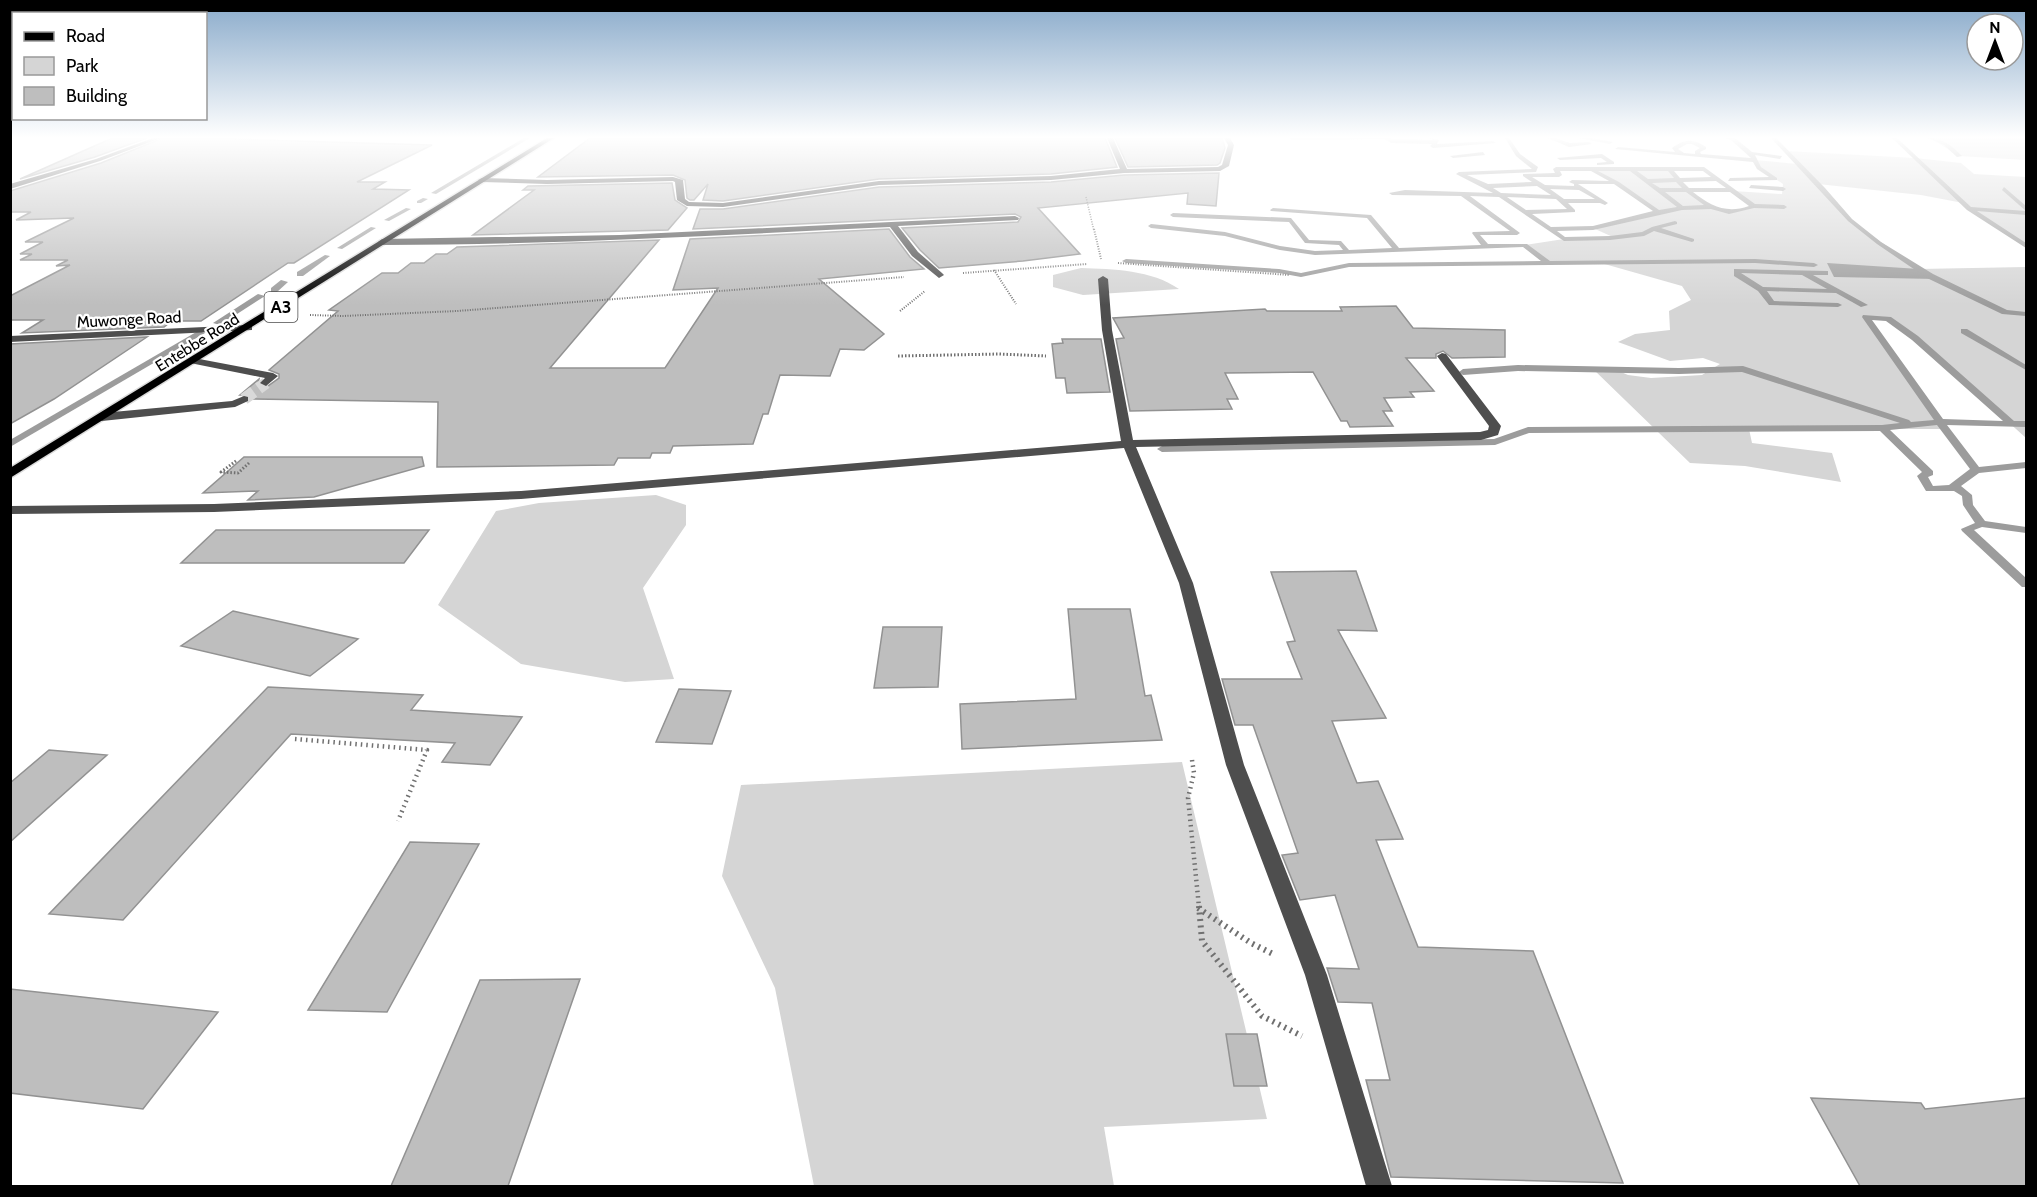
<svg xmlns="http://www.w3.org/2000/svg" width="2037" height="1197" viewBox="0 0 2037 1197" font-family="Cabin,sans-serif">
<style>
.green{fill:#d5d5d5}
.water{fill:#9c9c9c}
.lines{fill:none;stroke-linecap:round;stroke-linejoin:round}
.stream{fill:#9c9c9c;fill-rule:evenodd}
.building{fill:#bebebe;stroke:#929292;stroke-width:1.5}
.minor-tunnel{stroke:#d9d9d9;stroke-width:12;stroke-dasharray:12 6;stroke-linecap:butt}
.major-casing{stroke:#dbdbdb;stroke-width:3}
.path-far4{stroke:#707070;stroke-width:1.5;stroke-dasharray:1 1.5;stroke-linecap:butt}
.path-far3{stroke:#707070;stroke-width:2;stroke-dasharray:1 1.5;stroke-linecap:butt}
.path-far2{stroke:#707070;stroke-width:3;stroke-dasharray:1.5 2;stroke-linecap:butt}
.path-far1{stroke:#707070;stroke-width:4.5;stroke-dasharray:1.5 4;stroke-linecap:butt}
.path{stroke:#707070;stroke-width:6;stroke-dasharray:2 4.5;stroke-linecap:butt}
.minor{fill:#4e4e4e;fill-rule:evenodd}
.major{fill:#000;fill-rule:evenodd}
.labels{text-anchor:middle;stroke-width:4.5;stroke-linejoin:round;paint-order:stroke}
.far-street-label{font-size:16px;fill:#000;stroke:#fff}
.shield{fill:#fff;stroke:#4c4c4c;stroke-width:1.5}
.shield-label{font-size:18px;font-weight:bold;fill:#000}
</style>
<rect width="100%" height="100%" fill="#fff"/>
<g class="green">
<path d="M1930 138H2026V160L1959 156Z"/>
<path d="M1786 151 1915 158 1961 163 1974 174 2026 177V246L1963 203 1921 195 1818 184 1850 220 1919 269 2026 267V438L1915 338 1888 319 1867 318 1945 429H1749L1752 443 1832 453 1841 482 1745 466 1690 463 1593 369H1614L1628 375 1651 378 1702 375 1720 364 1703 358 1670 361 1618 342 1635 334 1670 330 1669 311 1691 300 1682 286 1601 263H1548L1525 245 1564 239 1615 238 1593 228 1658 212 1617 183 1589 168 1670 169C1687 195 1722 222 1753 206L1733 191 1782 194 1783 184 1763 170 1755 160 1798 164Z"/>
<path d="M1081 268C1113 269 1152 270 1179 289L1083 295 1053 287V275Z"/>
<path d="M656 495 686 505V525L643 588 674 679 625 682 521 664 438 605 496 511 539 503Z"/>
<path d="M1182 762 1267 1119 1104 1127 1114 1186H814L775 988 722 876 741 785Z"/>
</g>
<path class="water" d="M1827 263 1919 269 1936 279 1834 277Z"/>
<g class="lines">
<g class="stream">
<path d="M524 138H530L436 194 431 193Z"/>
<path d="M1289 138H1389L1392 139 1433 140 1430 138 1439 140 1437 144 1493 141 1496 143 1433 148 1430 146 1432 144 1391 143 1385 139 1292 140Z"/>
<path d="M1505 138H1509L1520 154 1538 167 1536 172 1467 175 1488 184 1532 182 1523 176V174L1555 173 1553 169 1556 167H1704L1755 204 1784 205 1787 207 1784 209 1754 208 1729 214 1711 209 1682 210 1593 230 1557 231 1565 237 1610 236 1642 232 1652 227 1675 221 1677 222V224L1661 228 1694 239V241L1692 242 1654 231 1644 236 1610 240 1564 241 1499 197 1470 196 1520 233 1517 235H1480L1488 244H1527L1550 261 1755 259 1814 263 1818 265 1814 267 1755 263 1349 267 1301 277 1279 273 1126 263 1122 261 1126 259 1279 269 1301 273 1349 263 1541 261 1523 247 1315 255 1280 250 1225 236 1151 228 1148 226 1151 224 1225 232 1280 246 1315 251 1343 250 1339 245 1305 243 1289 222 1173 217 1170 215 1173 213 1291 218 1309 240 1341 241 1349 250 1392 248 1367 218 1271 211 1270 210 1273 208 1371 215 1399 248 1481 245 1472 233 1473 232 1510 231 1461 196 1392 195 1389 193 1405 190 1493 193 1456 174 1459 172 1532 169 1516 156ZM1560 171H1591L1609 181 1572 180 1569 182 1574 184V186L1545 185 1532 177H1559L1562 175ZM1598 171H1630L1677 207 1659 210 1619 182ZM1637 171H1668L1674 178 1648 179ZM1674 171H1703L1711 177 1680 178ZM1716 181 1726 188H1689L1683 182ZM1676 182 1682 188H1660L1652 183ZM1578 184H1614L1653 211 1593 226 1551 227 1532 214 1575 212V210L1568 203H1600L1605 205 1608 203ZM1537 186 1551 195 1501 193 1493 188ZM1550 189 1579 190 1595 199H1564ZM1665 192H1686L1704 205 1683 206ZM1693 192H1730L1749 206C1726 214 1711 206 1693 192ZM1507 197 1556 199 1567 209 1526 210Z"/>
<path d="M1548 138H1555L1570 143 1589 142 1592 144 1569 147Z"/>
<path d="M1579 138H1591L1613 142 1610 144Z"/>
<path d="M1724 138H1735L1752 152 1782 156 1780 159 1755 155 1761 167 1777 178V180L1728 181 1730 178 1769 177 1757 169 1753 162 1615 149 1618 147 1675 152 1672 148C1684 139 1693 138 1706 147V149L1700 152 1701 154 1751 158 1731 140ZM1687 144H1692L1700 148 1695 151V154L1684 153 1678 149Z"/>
<path d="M1771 138H1776L1825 188 1852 219 1881 242 1933 274 2007 310 2026 312V316L2002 314 1927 278 1877 244 1848 221Z"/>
<path d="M1892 138H1897L1971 207 2026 211V215L1977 211 2026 243V248L1967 210Z"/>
<path d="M1928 138C1942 137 1952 146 1962 156L1957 157 1944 145Z"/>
<path d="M1483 152 1485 155 1453 158 1450 156Z"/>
<path d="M1602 154 1614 162V164L1597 165V163L1607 162 1601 158 1560 160 1557 158Z"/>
<path d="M1751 185 1783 187 1786 189 1783 191 1749 188Z"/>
<path d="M2004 187 2026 206V211L2002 190Z"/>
<path d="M423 198 428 199 421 203H417V201Z"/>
<path d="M406 208 411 209 389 221 384 220Z"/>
<path d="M371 227 376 228 342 249 337 248Z"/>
<path d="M325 255 330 256 303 276H297V272Z"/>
<path d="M1734 269 1828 271V275H1813L1868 305 1861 307 1836 293 1767 291 1774 301 1838 303 1842 305 1838 307 1769 305 1758 291 1734 276ZM1741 273 1802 275 1827 289 1763 287Z"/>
<path d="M281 280 288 282 277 292H271V288Z"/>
<path d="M258 294 265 296 220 325 213 323Z"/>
<path d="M1863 315 1891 317 1918 336 2014 421H2026V427L1947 425 1979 467 2026 462V468L1979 473 1961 486 1972 495 1973 505 1985 521 2026 527V533L1982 527 1974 530 2026 578V587H2022L1962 531 1961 529 1975 523 1963 505 1962 496 1954 491H1926L1917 476 1922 472 1880 431 1529 433 1495 445 1162 452 1157 449 1162 446 1494 439 1528 427 1882 425 1900 423 1742 372 1679 374 1518 371 1463 375 1459 372 1463 369 1518 365 1679 368 1743 366 1909 420 1911 422 1934 420 1862 317ZM1872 320 1886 321 1912 340 2003 421 1943 419ZM1937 425 1970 469 1949 485 1933 486 1928 477 1933 475V471L1890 430Z"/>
<path d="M1961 329H1967L2026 365V370L1961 333Z"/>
<path d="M198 331 205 333 10 447V440Z"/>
</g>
</g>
<g class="building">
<path d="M126 138H147L95 157 20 179 110 139Z"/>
<path d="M163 138H200L432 145 357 182H385L373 189 409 190 294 263H288L201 321H172L164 327 22 333 43 320H10V296L70 265 56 266 68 260H20L32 254H20L43 242H25L74 218 16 220 31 212H10V191L101 163Z"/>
<path d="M590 138H1105L1117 167 1051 174 879 179 723 201 703 200 708 184 694 200H690L687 198 685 180 673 175 538 177Z"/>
<path d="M1115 138H1222L1225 148 1220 163 1217 165 1128 167Z"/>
<path d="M1219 173 1216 206 1187 204 1188 193 1038 208 1080 254 1023 261 939 268 920 250 902 228 1018 222 1021 217 1015 214 693 229 700 209H723L879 187 1051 182 1124 175Z"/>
<path d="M672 183 675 200 687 208 668 230 473 235 534 190H523L528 186Z"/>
<path d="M889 229 910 257 924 269 819 279 884 334 864 350 840 349 830 376 780 375 768 414H763L753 444 673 446 670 453H652L650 458H618L614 465 437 467 438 402 250 399 249 395H240L259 379 258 383 265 388 279 378V374L269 370 338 311 329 310 382 273H398L411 263H424L436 254H447L457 247 659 240 550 368H665L718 288 673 290 690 239Z"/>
<path d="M1396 306 1413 328 1505 330V357L1452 358 1443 351 1436 354V358H1406L1434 391 1410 392 1414 397 1384 398 1392 411H1383L1393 426 1350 427 1347 421H1341L1313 372 1225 373 1238 399H1227L1232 409 1130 411 1116 339 1124 338 1113 318 1265 309 1267 311H1342L1340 307Z"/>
<path d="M147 337 54 399 10 424V344Z"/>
<path d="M1062 339H1101L1110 392 1067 393 1065 378H1056L1052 344 1063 343Z"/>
<path d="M244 457H422L424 466 314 497 248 500 258 491 203 493Z"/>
<path d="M216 530H429L404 563H181Z"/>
<path d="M1356 571 1377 631 1338 630 1386 718 1332 721 1357 783 1378 781 1403 839 1376 840 1418 947 1533 951 1623 1183 1391 1177 1366 1080H1390L1372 1003 1338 1002 1327 968 1359 969 1335 895 1300 900 1282 855 1298 853 1253 725H1235L1222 679H1302L1287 642 1295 641 1271 572Z"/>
<path d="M1068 609H1130L1145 696 1151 695 1162 740 962 749 960 704 1076 699Z"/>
<path d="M233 611 358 639 310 676 181 646Z"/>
<path d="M883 627H942L938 687 874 688Z"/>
<path d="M268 687 423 695 411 710 522 717 490 765 442 762 455 743 291 734 123 920 49 914Z"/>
<path d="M679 689 731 691 712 744 656 742Z"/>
<path d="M49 750 107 755 10 842V783Z"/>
<path d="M410 842 479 844 387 1012 308 1010Z"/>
<path d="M580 979 508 1186H391L480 980Z"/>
<path d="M10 989 218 1012 143 1109 10 1093Z"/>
<path d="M1226 1034H1257L1267 1086H1234Z"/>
<path d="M1811 1098 1921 1103 1925 1109 2026 1098V1186H1860Z"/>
</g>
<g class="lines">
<path class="minor-tunnel" d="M244 399 266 383"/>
<defs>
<path id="major" d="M547 138H554L10 478V468Z"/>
</defs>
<use href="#major" class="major-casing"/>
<path class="path-far4" d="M1086 197 1094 231"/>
<g class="path-far3">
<path d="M1094 229 1101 259"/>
<path d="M1118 263 1290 275"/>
<path d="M994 270 1016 304"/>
<path d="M963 273 1087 264"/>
<path d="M900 311 925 291"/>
<path d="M310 315 343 316 457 311 904 277"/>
</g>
<g class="path-far2">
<path d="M898 356 999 354 1046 356"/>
<path d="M236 461 221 472 238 473 249 463"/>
</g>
<g class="path-far1">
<path d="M295 739 427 750 398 821"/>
<path d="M1192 760 1194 773 1188 798 1199 907"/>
</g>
<g class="path">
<path d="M1199 906 1202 941 1262 1016 1302 1036"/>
<path d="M1198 908 1251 943 1275 955"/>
</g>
<g class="minor">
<path d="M153 138H161L100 161 10 189V184L96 159Z"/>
<path d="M1107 138H1113L1127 169 1218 167 1222 165 1228 145 1224 138H1230L1234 145 1229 166 1220 171 1124 173 1051 180 879 185 723 207 687 206 677 200 675 182 673 181 547 184 482 182 478 180 482 178 547 180 673 177 683 180 685 199 689 202 723 203 879 181 1051 176 1120 169Z"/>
<path d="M1015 216 1019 218 1018 220 898 226 918 252 942 273 944 275 939 278 912 256 890 227C721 235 552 245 382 245L378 242 382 239 620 235Z"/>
<path d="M1103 276 1108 279 1112 330 1133 440 1480 432 1488 430 1489 426 1437 356 1442 353 1446 354 1501 426 1498 435 1481 440 1136 447 1193 583 1244 765 1327 975 1392 1186H1366L1305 975 1226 765 1179 583 1124 448 521 499 214 512 10 514V506L214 504 521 491 1121 441 1102 330 1098 279Z"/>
<path d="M248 325 252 326V330L10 342V336Z"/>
<path d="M194 358 273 373 278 376 266 386 260 383 265 378 190 363V359Z"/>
<path d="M244 396 248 397V401L235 407 102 421 96 417 102 413 232 401Z"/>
</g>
<use href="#major" class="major"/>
</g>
<linearGradient id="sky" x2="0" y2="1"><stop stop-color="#89aaca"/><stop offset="0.45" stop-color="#fff"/><stop offset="1" stop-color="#fff" stop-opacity="0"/></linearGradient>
<rect width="2037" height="305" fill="url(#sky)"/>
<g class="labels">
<g class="far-street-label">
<text transform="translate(129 319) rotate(-3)" y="6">Muwonge Road</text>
<text transform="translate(197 342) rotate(-32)" y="6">Entebbe Road</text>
</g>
<rect class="shield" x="264.5" y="292" width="33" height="30" rx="4.5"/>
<g class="shield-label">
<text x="281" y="313">A3</text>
</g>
</g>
<rect width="2037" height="1197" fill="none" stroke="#000000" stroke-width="24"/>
<rect x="12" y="12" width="195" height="108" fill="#ffffff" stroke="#999999" stroke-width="1.5"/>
<rect x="24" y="32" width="30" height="9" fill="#000000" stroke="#999999" stroke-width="1.5"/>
<text x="66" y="42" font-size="18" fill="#000000">Road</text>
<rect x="24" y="57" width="30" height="18" fill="#d5d5d5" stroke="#999999" stroke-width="1.5"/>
<text x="66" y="72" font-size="18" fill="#000000">Park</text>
<rect x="24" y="87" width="30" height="18" fill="#bebebe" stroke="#999999" stroke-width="1.5"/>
<text x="66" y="102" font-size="18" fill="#000000">Building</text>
<g transform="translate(1995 42)"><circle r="28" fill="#ffffff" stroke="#999999" stroke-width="1.5"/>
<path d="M0-4.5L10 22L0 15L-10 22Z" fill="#000000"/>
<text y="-9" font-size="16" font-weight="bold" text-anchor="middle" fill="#000000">N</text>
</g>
</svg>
